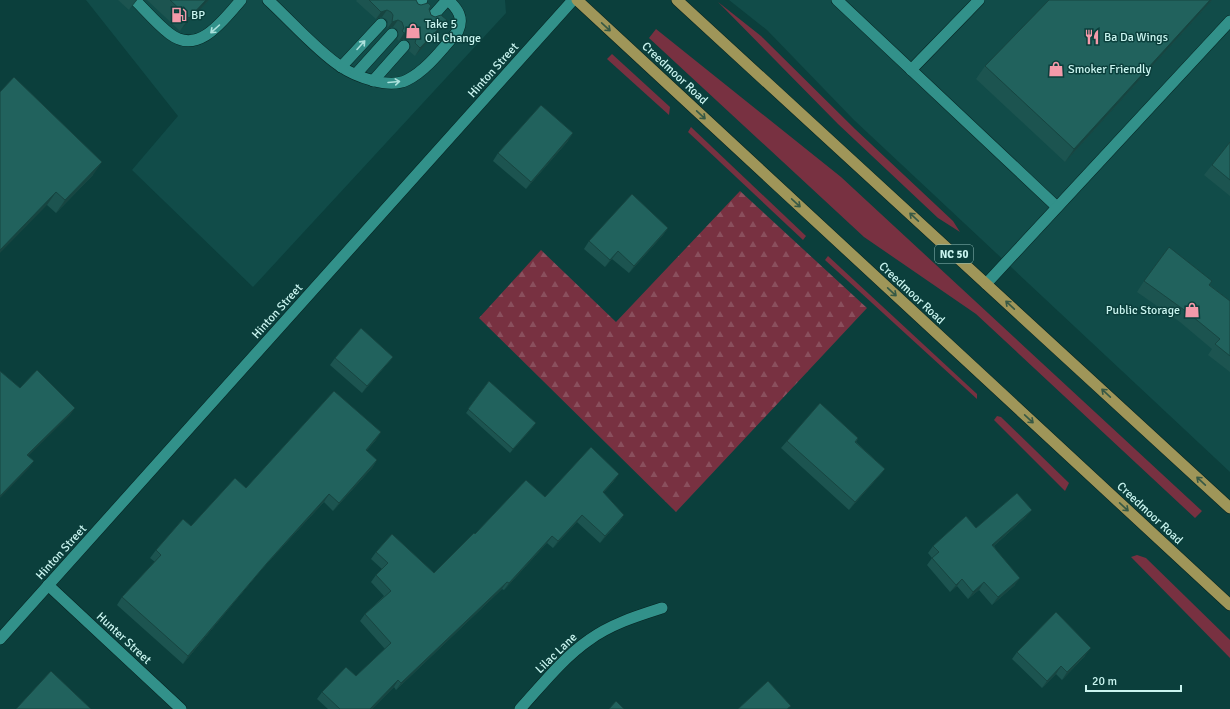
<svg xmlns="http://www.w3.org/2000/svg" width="1230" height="709" viewBox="0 0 1230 709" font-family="Signika,sans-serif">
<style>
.built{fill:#114c49}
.green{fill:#783141}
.forest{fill:url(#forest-firs)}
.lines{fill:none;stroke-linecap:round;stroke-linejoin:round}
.service-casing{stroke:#062321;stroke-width:12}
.minor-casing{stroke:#062321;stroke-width:12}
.primary-casing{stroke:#062321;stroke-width:12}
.service{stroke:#32918a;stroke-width:11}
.minor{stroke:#32918a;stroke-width:11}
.primary{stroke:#9f9659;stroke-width:11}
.wall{fill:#1c5450}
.shaded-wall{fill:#174541}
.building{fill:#21625d;stroke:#174541}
.oneway{stroke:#375945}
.oneway2{stroke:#ace1dc}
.labels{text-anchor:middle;stroke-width:3;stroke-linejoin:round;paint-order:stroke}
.shield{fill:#0b3f3c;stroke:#91beba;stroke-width:1}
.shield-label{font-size:11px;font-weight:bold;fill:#caf5f0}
.poi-label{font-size:12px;fill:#caf5f0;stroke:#0b3f3c;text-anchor:start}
.street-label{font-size:12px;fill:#caf5f0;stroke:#0b3f3c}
</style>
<defs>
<pattern id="forest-firs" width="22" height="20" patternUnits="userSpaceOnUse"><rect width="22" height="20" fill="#783141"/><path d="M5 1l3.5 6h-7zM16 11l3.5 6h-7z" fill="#8a4f5d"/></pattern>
</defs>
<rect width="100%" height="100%" fill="#0b3f3c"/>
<g class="built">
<path d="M86 0H505L506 13 253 287 132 170 178 116Z"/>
<path d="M729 0H1230V472L854 120 767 30Z"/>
</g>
<g class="green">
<path d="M718 2 761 36 855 129 953 221 960 232 938 218 838 124Z"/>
<path d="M656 29 841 177 1202 511 1195 518 976 314 864 237 649 38Z"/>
<path d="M612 54 670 107 669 115 607 59Z"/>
<path d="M691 127 806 236 803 240 688 132Z"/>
<path d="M828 256 977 394V399L825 260Z"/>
<path d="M997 416 1001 417 1069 483 1065 491 994 420Z"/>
<path d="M1137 555 1146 558 1230 640V658L1131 557Z"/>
</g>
<path class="forest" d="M740 191 867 308 676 512 479 318 541 250 616 322Z"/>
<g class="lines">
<defs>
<g id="service">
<path d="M268 0C290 20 316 50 340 66 356 77 389 89 407 80 427 70 443 48 458 31 464 18 458 9 448 0"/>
<path d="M837 0 1057 207"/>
<path d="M137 2C147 12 158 25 170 34 199 56 224 19 241 0"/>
<path d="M417 6 422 0"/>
<path d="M431 18 447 0"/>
<path d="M341 67 381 24"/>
<path d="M911 70 979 0"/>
<path d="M356 74 392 34"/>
<path d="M373 81 404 46"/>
<path d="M986 284 1230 21"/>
</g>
<g id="minor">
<path d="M48 585 181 709"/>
<path d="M0 639 573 0"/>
<path d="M520 709C541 686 563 658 589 640 611 624 637 616 662 608"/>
</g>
<g id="primary">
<path d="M577 0 1230 605"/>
<path d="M677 0 1230 508"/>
</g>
</defs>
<use href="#service" class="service-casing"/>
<use href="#minor" class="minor-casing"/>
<use href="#primary" class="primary-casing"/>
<use href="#service" class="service"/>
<use href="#minor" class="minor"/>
<use href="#primary" class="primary"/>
</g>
<g class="wall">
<path d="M118 0H137L129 10Z"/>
<path d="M147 0H209L180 31Z"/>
<path d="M357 0H416L418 4 429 9 431 15 435 17 447 20 441 28 415 56 409 51 411 47 409 41 405 39 399 41 397 39 399 35 397 29 393 27 387 29 388 22 386 19 382 17 376 19 356 1Z"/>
<path d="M1212 0 1065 162 976 79 985 66Z"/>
<path d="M0 92 93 175 56 213 47 205Z"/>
<path d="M568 141 526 189 493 161 498 153Z"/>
<path d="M1230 142V196L1204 175 1212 165Z"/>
<path d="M668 228 663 235 629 273 612 259 605 267 584 249 589 241Z"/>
<path d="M1144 281 1210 285 1230 301V372L1208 355 1212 349 1180 322 1137 292Z"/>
<path d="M393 357 387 364 362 393 330 365 335 358Z"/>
<path d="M489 381 533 427 510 453 466 413Z"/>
<path d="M858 438 856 442 885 469 879 476 849 510 781 448 787 441Z"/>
<path d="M376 440 366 451 377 460 372 468 333 511 324 502 261 570 183 664 117 605 122 597 155 562 150 558 156 550 191 526Z"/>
<path d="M614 481 603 493 624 515 619 522 600 543 577 522 553 548 547 543 504 590 502 589 396 690 394 687 372 709H328L317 699 322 692 356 676 385 649 360 621 365 614 384 596 371 582 376 575 382 569 371 559 376 552 434 573 475 534 545 497Z"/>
<path d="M1026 517 994 546 1015 585 992 605 979 590 968 599 957 586 950 592 927 565 932 558 928 553 933 546 976 528Z"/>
<path d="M1017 652 1085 656 1062 680 1056 674 1042 688 1012 659Z"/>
</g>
<g class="shaded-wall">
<path d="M136 0H137L129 10Z"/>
<path d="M206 0H209L180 31 189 18Z"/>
<path d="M1210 0H1212L1065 162 1074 149Z"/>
<path d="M387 10 382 17 376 19 381 12Z"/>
<path d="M398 20 393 27 387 29 392 22Z"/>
<path d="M447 20 441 28 415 56 420 48Z"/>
<path d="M410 32 405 39 399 41 404 33Z"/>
<path d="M573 133 568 141 526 189 531 182Z"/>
<path d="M102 162 93 175 56 213 65 200Z"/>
<path d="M56 192 47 205 0 253V250Z"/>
<path d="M668 228 663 235 629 273 634 266Z"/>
<path d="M618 251 612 259 605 267 610 260Z"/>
<path d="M393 357 387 364 362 393 367 386Z"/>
<path d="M75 408 70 415 22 462 27 455Z"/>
<path d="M536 423 533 427 510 453 513 449Z"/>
<path d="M381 432 376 440 360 458 366 450Z"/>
<path d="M377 460 372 468 333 511 339 503Z"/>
<path d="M34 461 29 468 0 498V496Z"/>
<path d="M885 469 879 476 849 510 855 502Z"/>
<path d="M619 474 614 481 598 499 603 492Z"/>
<path d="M329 494 324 502 261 570 183 664 188 656 267 563Z"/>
<path d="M1032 510 1026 517 987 552 992 545Z"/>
<path d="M582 515 577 522 553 548 558 541Z"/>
<path d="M624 515 619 522 600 543 605 536Z"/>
<path d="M552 536 547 543 504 590 509 583Z"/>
<path d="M1020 578 1015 585 992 605 998 597Z"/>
<path d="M962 579 957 586 950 592 956 585Z"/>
<path d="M507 582 502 589 396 690 401 683Z"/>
<path d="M984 582 979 590 968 599 973 592Z"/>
<path d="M1091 648 1085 656 1062 680 1067 672Z"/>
<path d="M1061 666 1056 674 1042 688 1047 681Z"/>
<path d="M398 680 394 687 372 709H370Z"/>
</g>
<g class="building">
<path d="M170 0H206L189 18Z"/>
<path d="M369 0H416L418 4 421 5 428 3 431 6 429 9 431 15 435 17 441 15 447 20 420 48 415 43 416 39 414 34 410 32 404 33 402 31 404 28 402 22 398 20 392 22 393 15 391 12 387 10 381 12Z"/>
<path d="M1049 0H1210L1074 149 985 66Z"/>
<path d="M14 77 102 162 65 200 56 192 0 250V92Z"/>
<path d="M541 105 573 133 531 182 498 153Z"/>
<path d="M1230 142V180L1212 165Z"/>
<path d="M632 194 668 228 634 266 618 251 610 260 589 241Z"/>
<path d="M1169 247 1212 281 1209 285 1230 301V356L1215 344 1220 339 1187 312 1144 281Z"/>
<path d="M361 328 393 357 367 386 335 358Z"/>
<path d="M37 370 75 408 27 455 34 461 0 496V371L20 388Z"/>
<path d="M489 381 536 423 513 449 468 409Z"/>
<path d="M334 391 381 432 366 450 377 460 339 503 329 494 267 563 188 656 122 597 161 555 156 550 183 519 191 526 235 478 246 488Z"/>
<path d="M820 403 858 438 855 442 885 469 855 502 787 441Z"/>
<path d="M591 447 619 474 603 492 624 515 605 536 582 515 558 541 552 536 509 583 507 582 401 683 398 680 370 709H340L322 692 346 667 356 676 391 643 365 614 391 591 376 575 388 563 376 552 392 534 434 573 474 533 475 534 526 480 545 497Z"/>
<path d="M1017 493 1032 510 992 545 1020 578 998 597 984 582 973 592 962 579 956 585 932 558 939 552 933 546 966 516 976 528Z"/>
<path d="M1056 612 1091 648 1067 672 1061 666 1047 681 1017 652Z"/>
<path d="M51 671 91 709H16Z"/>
<path d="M768 681 791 706 787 709H738Z"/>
<path d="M616 701 624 709H609Z"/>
</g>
<defs><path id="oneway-shaft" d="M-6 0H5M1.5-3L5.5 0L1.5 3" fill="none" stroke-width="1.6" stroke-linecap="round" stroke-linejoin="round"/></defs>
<g class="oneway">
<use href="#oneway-shaft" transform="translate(606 27) rotate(43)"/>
<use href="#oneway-shaft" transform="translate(701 115) rotate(43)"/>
<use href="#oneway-shaft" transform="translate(796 203) rotate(43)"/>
<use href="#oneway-shaft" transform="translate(914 217) rotate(-137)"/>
<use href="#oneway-shaft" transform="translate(892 292) rotate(43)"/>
<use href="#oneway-shaft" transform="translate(1010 305) rotate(-137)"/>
<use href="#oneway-shaft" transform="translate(1106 393) rotate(-137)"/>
<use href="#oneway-shaft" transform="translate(1029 419) rotate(43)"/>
<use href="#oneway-shaft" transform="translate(1201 481) rotate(-137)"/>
<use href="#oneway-shaft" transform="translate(1124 507) rotate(43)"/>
</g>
<g class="oneway2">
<use href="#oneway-shaft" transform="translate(215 29) rotate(138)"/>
<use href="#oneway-shaft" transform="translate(361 45) rotate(-48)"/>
<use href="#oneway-shaft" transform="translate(394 82) rotate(-5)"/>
</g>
<defs>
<symbol id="fuel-bare" viewBox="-9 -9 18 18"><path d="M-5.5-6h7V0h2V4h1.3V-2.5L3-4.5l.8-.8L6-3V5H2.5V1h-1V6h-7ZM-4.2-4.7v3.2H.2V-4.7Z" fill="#f39aaa" stroke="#0b3f3c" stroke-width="2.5" paint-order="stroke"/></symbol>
<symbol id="shop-bare" viewBox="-9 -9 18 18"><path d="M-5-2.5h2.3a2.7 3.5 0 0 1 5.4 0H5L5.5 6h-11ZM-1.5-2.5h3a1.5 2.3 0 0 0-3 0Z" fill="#f39aaa" stroke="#0b3f3c" stroke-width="2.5" paint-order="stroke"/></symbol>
<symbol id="restaurant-bare" viewBox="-9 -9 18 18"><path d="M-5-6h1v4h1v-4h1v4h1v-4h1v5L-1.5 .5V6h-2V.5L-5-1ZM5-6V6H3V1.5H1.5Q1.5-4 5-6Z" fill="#f39aaa" stroke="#0b3f3c" stroke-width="2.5" paint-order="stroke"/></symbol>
</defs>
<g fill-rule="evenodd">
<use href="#fuel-bare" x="168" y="4" width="22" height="22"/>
<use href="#shop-bare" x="402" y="20" width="22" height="22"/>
<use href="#restaurant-bare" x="1081" y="26" width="22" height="22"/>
<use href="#shop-bare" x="1045" y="58" width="22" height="22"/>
<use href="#shop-bare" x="1181" y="299" width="22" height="22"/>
</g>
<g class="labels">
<rect class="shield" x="935" y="245" width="38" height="18" rx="3"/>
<g class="shield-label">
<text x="954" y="258">NC 50</text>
</g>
<g class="poi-label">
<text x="191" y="19">BP</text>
<text x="425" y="28">Take 5<tspan x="425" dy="14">Oil Change</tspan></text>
<text x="1104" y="41">Ba Da Wings</text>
<text x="1068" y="73">Smoker Friendly</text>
<text x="1180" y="314" text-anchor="end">Public Storage</text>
</g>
<g class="street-label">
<text transform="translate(493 70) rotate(-48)" y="4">Hinton Street</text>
<text transform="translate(675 73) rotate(43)" y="4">Creedmoor Road</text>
<text transform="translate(912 293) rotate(43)" y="4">Creedmoor Road</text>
<text transform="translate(277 311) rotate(-48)" y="4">Hinton Street</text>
<text transform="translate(1150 513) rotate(43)" y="4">Creedmoor Road</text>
<text transform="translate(61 552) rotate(-48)" y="4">Hinton Street</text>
<text transform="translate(124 638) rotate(43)" y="4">Hunter Street</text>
<text transform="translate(556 653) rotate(-44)" y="4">Lilac Lane</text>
</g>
</g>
<path d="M1086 685v6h95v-6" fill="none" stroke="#caf5f0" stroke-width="2"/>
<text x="1092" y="685" font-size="12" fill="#caf5f0" stroke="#0b3f3c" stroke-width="3" paint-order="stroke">20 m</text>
</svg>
